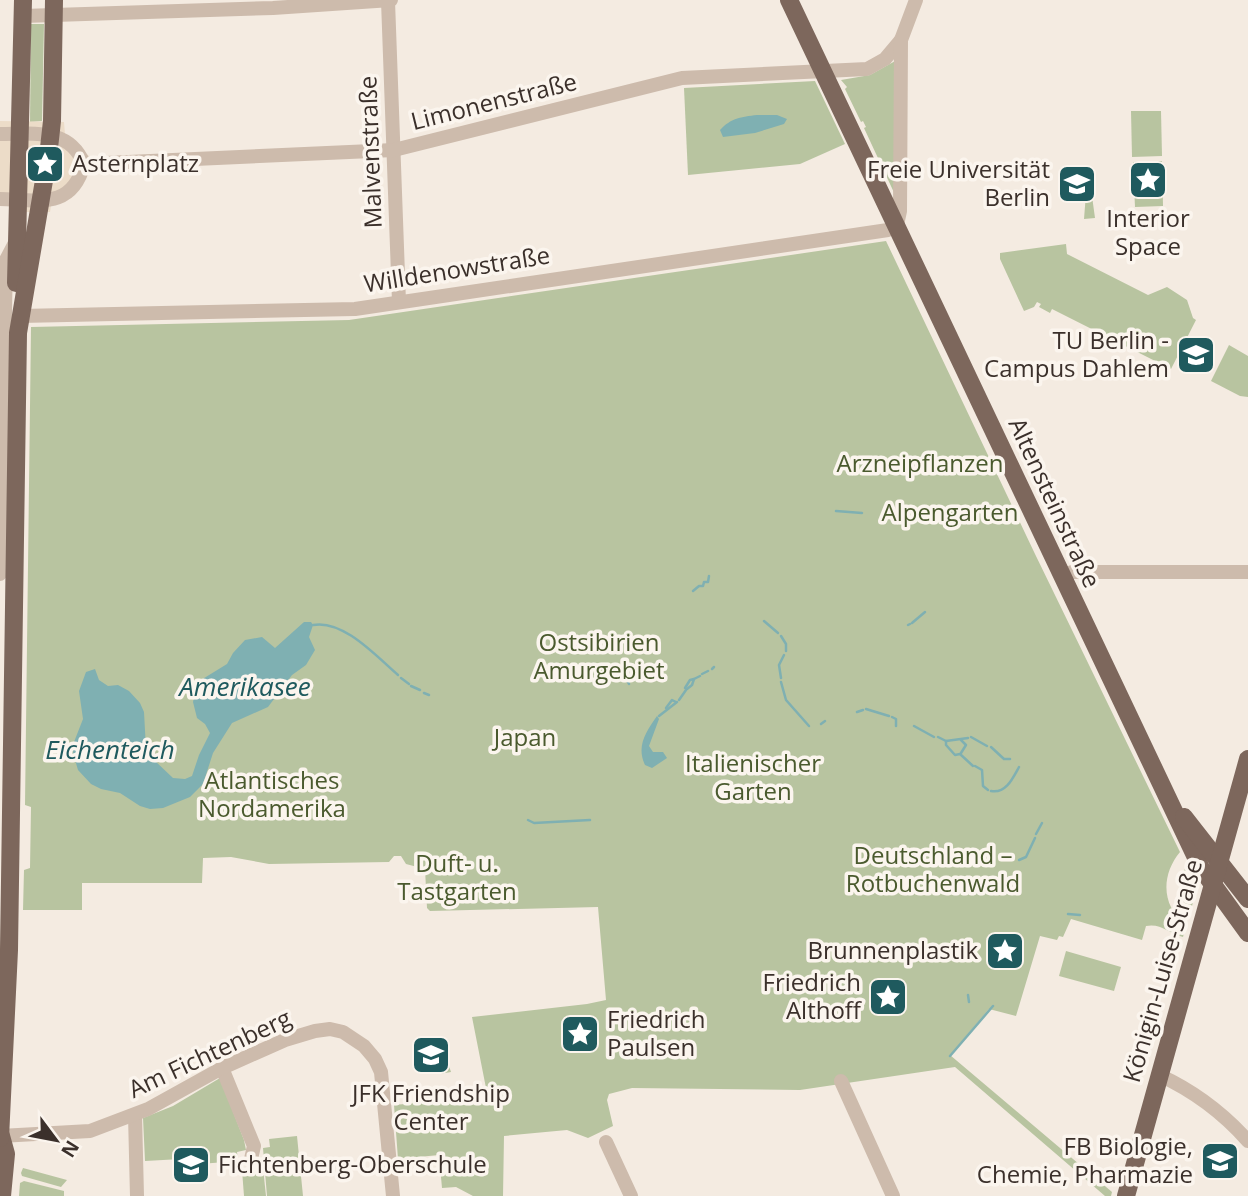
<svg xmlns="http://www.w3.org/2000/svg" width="1248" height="1196" viewBox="0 0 1248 1196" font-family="'Open Sans',sans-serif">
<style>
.green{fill:#b8c4a0}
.plaza{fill:#ecdcc8}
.water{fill:#7fb0b2}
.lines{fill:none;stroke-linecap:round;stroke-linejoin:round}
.stream{stroke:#7fb0b2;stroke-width:2.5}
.minor{stroke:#cdbbac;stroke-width:14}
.major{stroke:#7d675c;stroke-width:18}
.labels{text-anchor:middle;stroke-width:7;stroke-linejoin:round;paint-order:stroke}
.street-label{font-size:24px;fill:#3b302b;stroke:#fbf5ee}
.poi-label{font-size:24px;fill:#3b302b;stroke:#fbf5ee;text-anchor:end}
.park-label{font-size:24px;fill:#4a5a2e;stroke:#fbf5ee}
.water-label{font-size:26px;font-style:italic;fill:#1f5a5e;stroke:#fbf5ee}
</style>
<rect width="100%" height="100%" fill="#f4ebe1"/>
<g class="green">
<path d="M31 24H44L42 121 30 122Z"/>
<path d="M897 60V199L864 128 866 127 863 121 861 122 845 89 847 87 841 80 870 75Z"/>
<path d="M815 81 845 144 800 164 688 175 684 88Z"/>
<path d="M1131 111H1161L1162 156 1132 157Z"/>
<path d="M1162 161 1163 206 1135 207 1133 162Z"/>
<path d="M1088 167 1095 218 1084 219 1088 168Z"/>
<path d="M886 241 1035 554 1180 852C1161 875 1161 906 1186 925L1183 937C1168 933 1161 923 1146 926L1142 940 1071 919 1063 937 1059 936 1057 940 1040 936 1016 1016 989 1009 950 1055 1112 1192 1111 1196H1105L955 1067 800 1090 632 1088 609 1094 607 1100 613 1126 588 1138 567 1130 504 1136 503 1196H473L456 1187 442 1188 439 1155 398 1159 394 1105 479 1097 486 1088 472 1017 587 1004 606 1000 598 907 430 911 427 908 425 869 406 864 401 856H394L389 862 269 864 231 857 203 858 202 883H82V910H23L24 870 30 868 31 807 25 805 31 327 349 320Z"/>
<path d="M1066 244 1067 254 1148 295 1167 287 1187 300 1193 318 1196 320 1171 369 1052 309 1050 313 1039 307 1041 304 1037 302 1034 307 1024 311 1000 259V253Z"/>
<path d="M1229 345 1248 356V397L1240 396 1211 381Z"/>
<path d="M1187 866 1197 886 1191 910 1183 901 1180 888 1183 886 1180 884 1181 875Z"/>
<path d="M1066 951 1121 967 1114 991 1059 976Z"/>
<path d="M433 1040 442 1058 446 1057 451 1072 439 1074 437 1068 429 1070 420 1048Z"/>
<path d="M220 1078 244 1140 246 1150 237 1152 238 1161 200 1164 199 1158 145 1161 143 1118 173 1106Z"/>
<path d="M297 1136 303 1196H267L263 1148 270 1147 269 1139Z"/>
<path d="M23 1168 67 1180 61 1187 22 1176 21 1173Z"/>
<path d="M263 1168 266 1196H244L242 1170Z"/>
<path d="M24 1181 64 1191V1196H19L20 1183Z"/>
</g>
<path class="plaza" d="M0 121 64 122 65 134 90 157V170L51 206 50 212H9V205L0 202Z"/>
<g class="water">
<path d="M757 115H777L787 119 784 124 755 133 723 137 720 130C731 118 741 117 757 115Z"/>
<path d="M304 622H311L313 625 309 637 315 650 306 665 292 675 268 707 232 723 213 753 203 784 190 797 163 808 150 809 140 806 120 793 101 789 91 784 78 770 73 753 74 742 83 719 79 691 86 672 95 669 99 680 108 686 118 685 129 691 140 703 144 712 146 749 154 760 173 778 185 779 192 776 199 755 210 733 205 724 197 718 193 702 196 688 201 680 227 664 233 653 245 640 262 637 275 648Z"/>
<path d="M657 716 659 719 649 746 653 752H663L667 758 652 768 645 765C636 746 646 732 657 716Z"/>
</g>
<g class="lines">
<g class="stream">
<path d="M836 511 862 513"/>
<path d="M693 591 699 586H703L704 582H708L709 576"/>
<path d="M764 621 778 633"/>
<path d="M912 623 925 612"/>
<path d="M313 625C343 619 377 657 398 675"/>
<path d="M908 625 910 624"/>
<path d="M781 636 786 644V651"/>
<path d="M712 669 714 667"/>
<path d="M702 674 708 671"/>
<path d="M624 675 629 684 625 676 633 679 636 676"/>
<path d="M401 678 409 684"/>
<path d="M781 678 779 665 784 655"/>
<path d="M781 682 786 700 809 726"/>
<path d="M411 686 420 690"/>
<path d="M685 688 690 680 694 679"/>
<path d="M687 689 692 685 694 679 700 676"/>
<path d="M424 693 429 695"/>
<path d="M679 700 686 690"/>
<path d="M666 708 672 700 676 702"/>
<path d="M866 709 889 716"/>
<path d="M857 712 863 710"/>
<path d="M659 716 677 702"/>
<path d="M892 717 896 719V726"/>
<path d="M821 724 825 721"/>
<path d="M914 726 934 737"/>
<path d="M938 737 946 741 968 738"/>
<path d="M971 737 987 746"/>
<path d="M946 741V745L955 755 960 754 973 766"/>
<path d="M991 747 1004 759H1010"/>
<path d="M961 753 966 745 961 740"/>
<path d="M975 766 982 770 983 786 988 790"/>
<path d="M991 791C1006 794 1013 778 1019 767"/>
<path d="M528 820 534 823 590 820"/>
<path d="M1036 834 1042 823"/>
<path d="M1019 860 1026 857 1035 838"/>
<path d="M1068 914 1080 915"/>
<path d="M968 995 969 1002"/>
<path d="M950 1056 993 1006"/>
</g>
<g class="minor">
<path d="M388 1 399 302"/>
<path d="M23 16 273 8 391 0"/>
<path d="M0 134C33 134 69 127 84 164 72 210 38 200 0 199"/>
<path d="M84 164 394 150 682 78 867 69 885 59 901 40"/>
<path d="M20 316 355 309 888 230 897 225 900 211 901 40 916 0"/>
<path d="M0 574 6 260 17 239"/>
<path d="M1062 577 1072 572H1248"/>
<path d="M222 1068 254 1146 251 1159"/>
<path d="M1159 1075C1194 1091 1223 1113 1248 1141"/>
<path d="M841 1081 893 1196"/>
<path d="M135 1115 137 1196"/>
<path d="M0 1136 90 1131 148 1109 222 1068 285 1040 315 1031 330 1029 343 1032 364 1046 375 1059 381 1072 393 1196"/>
<path d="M606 1142 631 1196"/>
</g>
<g class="major">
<path d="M789 0 1201 868 1248 933"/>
<path d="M16 283 23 0"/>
<path d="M1184 817 1248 899"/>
<path d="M1 1136 6 1154 2 1196"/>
<path d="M0 1138 9 950 18 333 48 157 52 121 54 0"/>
<path d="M1126 1196 1248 759"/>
</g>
</g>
<defs>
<symbol id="sight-square" viewBox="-11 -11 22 22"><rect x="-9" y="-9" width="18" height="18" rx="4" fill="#1f5a5e" stroke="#fbf5ee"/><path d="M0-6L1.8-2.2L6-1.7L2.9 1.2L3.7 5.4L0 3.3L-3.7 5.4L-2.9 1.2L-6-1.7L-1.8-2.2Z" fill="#fff"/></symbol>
<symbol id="university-square" viewBox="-11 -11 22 22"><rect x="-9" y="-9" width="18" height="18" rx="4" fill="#1f5a5e" stroke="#fbf5ee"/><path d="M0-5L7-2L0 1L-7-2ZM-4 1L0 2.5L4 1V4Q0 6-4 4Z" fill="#fff"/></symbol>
<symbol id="school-square" viewBox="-11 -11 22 22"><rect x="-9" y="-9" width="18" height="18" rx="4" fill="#1f5a5e" stroke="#fbf5ee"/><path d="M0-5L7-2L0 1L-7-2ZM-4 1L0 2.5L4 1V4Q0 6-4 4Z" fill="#fff"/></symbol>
</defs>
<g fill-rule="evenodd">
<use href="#sight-square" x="23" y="142" width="44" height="44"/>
<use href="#sight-square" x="1126" y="158" width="44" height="44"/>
<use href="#university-square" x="1055" y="162" width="44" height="44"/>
<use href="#university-square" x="1174" y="333" width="44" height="44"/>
<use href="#sight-square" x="983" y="929" width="44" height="44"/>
<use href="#sight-square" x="866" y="975" width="44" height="44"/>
<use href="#sight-square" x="558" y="1012" width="44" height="44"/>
<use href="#school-square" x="409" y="1033" width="44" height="44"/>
<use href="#university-square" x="1198" y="1139" width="44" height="44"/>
<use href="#school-square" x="169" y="1143" width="44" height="44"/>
</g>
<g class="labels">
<g class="street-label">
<text transform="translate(494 102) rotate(-14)" y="8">Limonenstraße</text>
<text transform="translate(371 152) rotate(-92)" y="8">Malvenstraße</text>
<text transform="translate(457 270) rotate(-9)" y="8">Willdenowstraße</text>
<text transform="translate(1054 503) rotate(65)" y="8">Altensteinstraße</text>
<text transform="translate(1163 971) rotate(-74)" y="8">Königin-Luise-Straße</text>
<text transform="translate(210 1054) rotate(-25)" y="8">Am Fichtenberg</text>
</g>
<g class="poi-label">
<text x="72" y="172" text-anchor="start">Asternplatz</text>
<text x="1050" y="178">Freie Universität<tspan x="1050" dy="28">Berlin</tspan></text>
<text x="1148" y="227" text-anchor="middle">Interior<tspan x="1148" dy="28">Space</tspan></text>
<text x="1169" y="349">TU Berlin -<tspan x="1169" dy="28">Campus Dahlem</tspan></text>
<text x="978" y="959">Brunnenplastik</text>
<text x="861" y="991">Friedrich<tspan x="861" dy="28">Althoff</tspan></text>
<text x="607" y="1028" text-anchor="start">Friedrich<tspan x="607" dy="28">Paulsen</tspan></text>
<text x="431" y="1102" text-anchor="middle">JFK Friendship<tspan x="431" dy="28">Center</tspan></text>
<text x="1193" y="1155">FB Biologie,<tspan x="1193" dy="28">Chemie, Pharmazie</tspan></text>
<text x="218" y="1173" text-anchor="start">Fichtenberg-Oberschule</text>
</g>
<g class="park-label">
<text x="920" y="472">Arzneipflanzen</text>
<text x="950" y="521">Alpengarten</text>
<text x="599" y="651">Ostsibirien<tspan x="599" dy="28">Amurgebiet</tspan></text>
<text x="525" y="746">Japan</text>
<text x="753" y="772">Italienischer<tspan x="753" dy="28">Garten</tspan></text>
<text x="272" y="789">Atlantisches<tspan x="272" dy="28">Nordamerika</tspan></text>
<text x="933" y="864">Deutschland –<tspan x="933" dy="28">Rotbuchenwald</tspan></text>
<text x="457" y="872">Duft- u.<tspan x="457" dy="28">Tastgarten</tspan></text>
</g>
<g class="water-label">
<text x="245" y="696">Amerikasee</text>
<text x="110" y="759">Eichenteich</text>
</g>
</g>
<g transform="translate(56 1140) rotate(122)" stroke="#fbf5ee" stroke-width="5" paint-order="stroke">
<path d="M0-5L12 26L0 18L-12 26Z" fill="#3b302b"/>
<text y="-10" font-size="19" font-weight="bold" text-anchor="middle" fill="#3b302b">N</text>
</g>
</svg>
